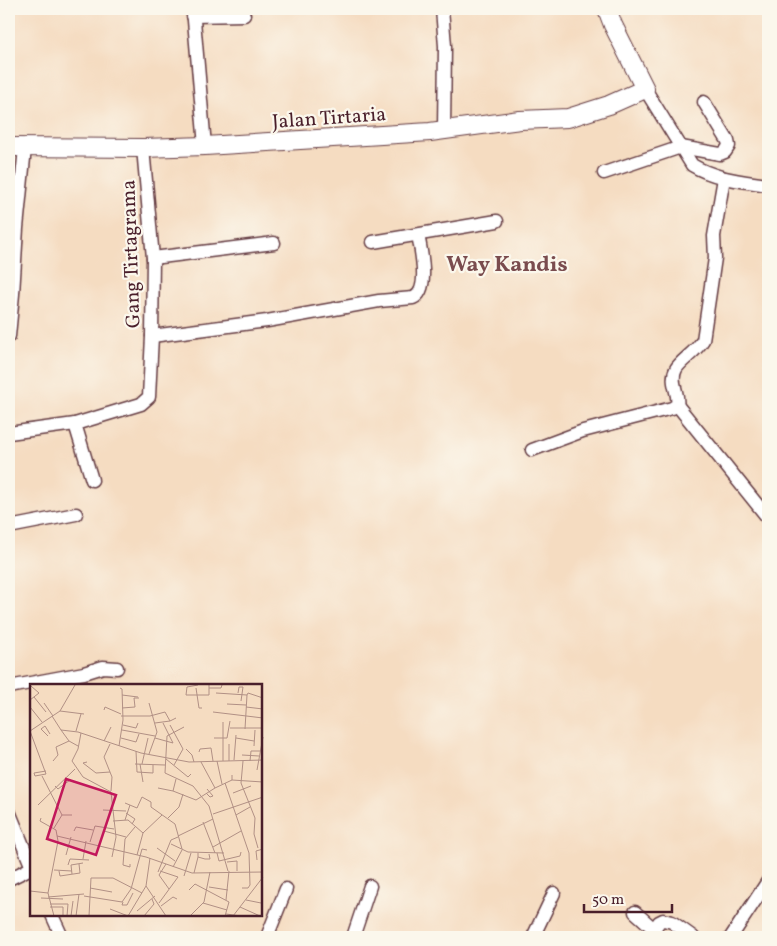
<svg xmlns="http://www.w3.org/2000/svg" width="777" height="946" viewBox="0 0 777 946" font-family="Vollkorn,serif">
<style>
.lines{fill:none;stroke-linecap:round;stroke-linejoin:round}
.street-casing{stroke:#643b42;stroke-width:15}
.secondary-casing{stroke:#643b42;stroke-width:20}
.street{stroke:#fff;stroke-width:12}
.secondary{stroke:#fff;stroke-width:18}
.labels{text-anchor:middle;stroke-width:4.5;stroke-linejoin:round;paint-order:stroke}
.street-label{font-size:20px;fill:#4a1f2b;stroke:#fbf7ec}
.quarter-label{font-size:22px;font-weight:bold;fill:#7a4c4e;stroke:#fbf7ec}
.inset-road{fill:none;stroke:#b19085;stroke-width:1}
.view{fill:#c2185b;fill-opacity:0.15;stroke:#c2185b;stroke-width:2.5}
.inset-edge{fill:none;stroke:#4a1f2b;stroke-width:2.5}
</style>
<rect width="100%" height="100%" fill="#fbf7ec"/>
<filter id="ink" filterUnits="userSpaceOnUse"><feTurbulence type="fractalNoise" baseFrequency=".02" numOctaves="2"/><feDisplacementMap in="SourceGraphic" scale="10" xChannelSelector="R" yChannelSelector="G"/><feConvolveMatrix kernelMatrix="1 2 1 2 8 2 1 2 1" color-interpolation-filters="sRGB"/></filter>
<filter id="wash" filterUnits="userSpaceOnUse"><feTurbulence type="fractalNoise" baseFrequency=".0096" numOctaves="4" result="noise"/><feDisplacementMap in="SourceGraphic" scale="20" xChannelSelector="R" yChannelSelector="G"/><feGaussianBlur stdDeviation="1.12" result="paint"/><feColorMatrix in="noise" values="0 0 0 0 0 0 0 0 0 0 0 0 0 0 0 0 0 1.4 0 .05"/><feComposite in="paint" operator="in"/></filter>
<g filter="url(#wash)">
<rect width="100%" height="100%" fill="#f5dcc1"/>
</g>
<g filter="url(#ink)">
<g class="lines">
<defs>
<g id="street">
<path d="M193 9 205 146"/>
<path d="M442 9 445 46 444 130"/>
<path d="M193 16 244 15"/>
<path d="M645 89 692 165C715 179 742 181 768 185"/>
<path d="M604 173 681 147 720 154 725 152 729 146 728 141 704 102"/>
<path d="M373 242 497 221"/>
<path d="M153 258 274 243"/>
<path d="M9 336 13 294 17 228 25 148"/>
<path d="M152 336 267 321 379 301 413 298C430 291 421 250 418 235"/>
<path d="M677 405 768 518"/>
<path d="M75 424 92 480"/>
<path d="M9 433 75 424 141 404 149 397 152 336 153 258 143 148"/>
<path d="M532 450 583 431 672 408 677 405C680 394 669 382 676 369 680 361 696 352 703 340L715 258 714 236 724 178"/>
<path d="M9 527 76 514"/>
<path d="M9 687 84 673 103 667 117 668"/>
<path d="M9 811 31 865"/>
<path d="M9 879 31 868"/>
<path d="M635 912 654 929 651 937"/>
<path d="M52 915 62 937"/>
<path d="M654 929 659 922 663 920 672 922 693 937"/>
<path d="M267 937 286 889"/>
<path d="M353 937 370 886"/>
<path d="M533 937 554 893"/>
<path d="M731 937 768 881"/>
</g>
<path id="secondary" d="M9 147 143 148 205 146 430 132 520 120 568 118 609 105 645 89 613 25 607 9"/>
</defs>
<use href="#street" class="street-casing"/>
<use href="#secondary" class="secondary-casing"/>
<use href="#street" class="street"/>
<use href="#secondary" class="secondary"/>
</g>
</g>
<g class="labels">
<g class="street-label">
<text transform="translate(329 117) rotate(-4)" y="7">Jalan Tirtaria</text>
<text transform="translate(130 254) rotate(-92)" y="7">Gang Tirtagrama</text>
</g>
<g class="quarter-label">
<text x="507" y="271">Way Kandis</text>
</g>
</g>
<g transform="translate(30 684)">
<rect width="232" height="232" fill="#f5dcc1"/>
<path class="inset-road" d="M168 1 157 3 156 11H179V4M179 1V4H191L192 1M166 4 169 24H172M186 9 217 11 218 9 233 14M208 9 209 3H213L211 17M92 11 108 13M4 13 16 28M0 16 9 9 1 2M14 19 23 32M119 19 127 48 119 70M197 20 216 21M0 23 12 38M216 23 233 25M92 24 105 23 104 14H109M74 26 75 23 91 30M30 27 54 30M183 28 233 34M22 32 31 46 48 48 111 69 159 78 233 76M91 32H120L135 28 140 37 146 34M125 39 140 37M93 41 106 44 108 39M140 41 153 65 144 81M154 43 137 52 135 89 163 102 179 122 198 187M200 44H233M215 45 217 11M31 46 39 57 48 62M92 46 125 52M0 47 16 90 5 92M0 47 30 27 45 1M46 47 51 30M51 49 48 65 42 77 53 93 81 108 86 153 82 173M18 52 11 45 15 42 20 50M91 54 106 58 109 50M125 54 143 59 133 39M184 54H197L200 37M206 54 224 57M74 57 81 43M80 60 74 73 82 93 81 107M199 60V77M89 62 93 36 92 5 90 4M224 62 225 46M156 65 162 71 164 78M106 67 107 88 123 89V81M169 68 170 65 181 64 183 77M212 71 229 72M136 75 158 93 161 90M204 76 206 51M23 77 28 71 26 63 39 57M187 77 192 100M193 77V38M213 77 211 99 225 134 224 150 228 164M220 77 221 67H230M57 78 53 79 66 89 80 88M171 78 185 104 202 96V91M105 80 135 81M110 80 113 98M112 80 118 54M227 86 233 53M5 92 4 89 16 87M12 92 32 131M146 95 143 107 166 116 185 104M202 96 233 98M195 99 219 169 220 201 218 204H212M25 102 28 105 40 96 44 98M128 104 143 107M176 109 180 113 183 112 177 105M203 109 221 102M95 119 107 124 112 113 121 118V123L145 140 152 165M8 121 45 85M73 126 96 127M96 129 105 135 102 140M183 130 233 113M206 131 220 123M11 134 10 137 26 146 28 157 18 209 24 232M138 134 149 123 153 110M95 136 100 121M83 137 98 136 113 149 107 171M173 138 185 169M24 144 32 131H42M44 147 46 143 63 146M74 147 96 153M113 149 132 131M27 152 116 173 162 189 233 188M148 152 183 135M60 158 65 142 84 145M141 160 158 168 194 169M183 163 211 147M127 164 145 177M168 169V173L175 175H180L179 170M187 169 189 177 210 172 211 168M36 171 41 153M53 175 56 157M227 176 226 167 233 165M197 178 207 177V187M100 180V183L93 181 95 155 105 143M136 180 129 191 139 205M38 181 40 175 59 176M143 183 152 166M24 186 42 187M29 187 30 192 50 189 49 180M128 188 141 156 148 153M164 189 168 173M42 190 41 181 53 179M154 192 161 169M116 202 136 232M179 203 198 206M60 204 82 208M101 205 112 165 117 166M159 206 165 200 199 218 195 232M0 207 18 209M54 212 92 218 101 205M18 213 54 210M11 214 33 215M196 216 199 187M216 216 231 219M93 218 92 221H97L103 209M129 219 148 193 130 187M173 219 197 226M20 220H38L37 232M131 222 143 213 147 215M20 223H33V232M210 223 230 232M80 225 98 232M107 227 125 212M196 230 211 232M41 232 43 217M46 232 49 210M59 232 61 194H83L112 209M98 232 116 202 120 174M114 232 124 220 122 215M160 232 174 218 180 188M203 232 233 193"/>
<path class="view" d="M36 95 86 111 66 171 17 155Z"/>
<rect width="232" height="232" class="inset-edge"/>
</g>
<rect width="777" height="946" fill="none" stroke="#fbf7ec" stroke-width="30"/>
<path d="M584 904v8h88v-8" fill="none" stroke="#4a1f2b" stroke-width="2.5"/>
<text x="592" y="904" font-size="15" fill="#4a1f2b" stroke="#fbf7ec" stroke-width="4" paint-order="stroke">50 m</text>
</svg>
